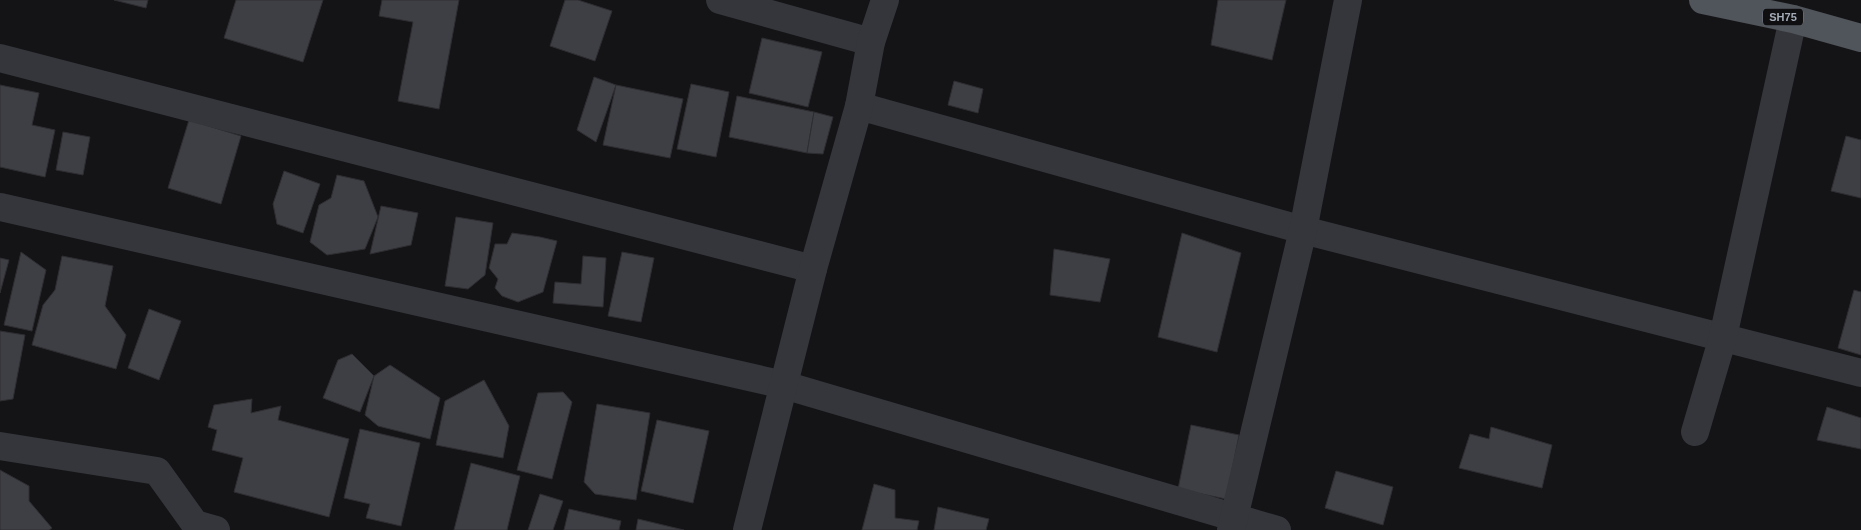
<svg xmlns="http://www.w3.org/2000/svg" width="1861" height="530" viewBox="0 0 1861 530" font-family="Arial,sans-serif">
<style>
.building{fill:#3e3f44;stroke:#2e2e32}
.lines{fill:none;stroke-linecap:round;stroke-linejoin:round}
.minor{stroke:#34363b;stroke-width:28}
.major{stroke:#50545b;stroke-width:28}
.labels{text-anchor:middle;stroke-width:4.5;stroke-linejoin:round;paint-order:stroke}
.shield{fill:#0f0f11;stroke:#777d86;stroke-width:1}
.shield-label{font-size:11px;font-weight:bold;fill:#a4acb8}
</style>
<rect width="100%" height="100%" fill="#141416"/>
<g class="building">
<path d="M114 0H148L146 8Z"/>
<path d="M236 0H323L303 62 224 38Z"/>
<path d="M382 0H459L439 109 398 101 413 22 379 16Z"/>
<path d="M565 0H578L612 11 595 61 550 46Z"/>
<path d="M1218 0H1286L1272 60 1211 45Z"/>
<path d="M762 38 822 52 808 107 749 93Z"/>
<path d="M594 77 616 85 596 142 577 130Z"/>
<path d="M954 81 983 89 978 113 948 105Z"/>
<path d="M691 84 729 92 716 157 677 149Z"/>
<path d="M0 85 39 93 32 125 55 130 45 177 0 167Z"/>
<path d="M616 85 683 99 670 158 603 145Z"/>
<path d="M737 96 814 112 807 153 729 137Z"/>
<path d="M814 112 833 117 823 154 807 153Z"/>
<path d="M189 120 241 136 221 204 168 188Z"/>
<path d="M63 132 90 137 83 175 56 170Z"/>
<path d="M1846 136 1861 140V198L1831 191Z"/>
<path d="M284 171 320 184 303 233 277 224 273 204Z"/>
<path d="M337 175 364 181 378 217 365 249 327 255 310 242 319 205 331 198Z"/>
<path d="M381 206 418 213 411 245 370 254Z"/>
<path d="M456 217 493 223 485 275 468 289 445 286Z"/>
<path d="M512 233 540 237 557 241 543 292 518 302 502 296 495 288 498 279 489 268 495 244H507Z"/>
<path d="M1182 233 1241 253 1217 352 1158 337Z"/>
<path d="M1054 249 1110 259 1100 302 1050 295Z"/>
<path d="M21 252 46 270 32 331 4 325Z"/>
<path d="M622 252 654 258 641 322 608 316Z"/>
<path d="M62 256 113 266 105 306 126 335 116 369 32 345 43 305 55 290Z"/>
<path d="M583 256 606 258 603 307 553 303 555 282 581 284Z"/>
<path d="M0 258 9 260 0 293Z"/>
<path d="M1854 290 1861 292V355L1838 348Z"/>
<path d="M149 309 181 321 159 380 128 368Z"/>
<path d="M0 331 25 335 13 399 0 401Z"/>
<path d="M352 354 374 376 360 412 323 398 338 360Z"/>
<path d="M390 365 440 398 430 439 378 426 365 415 374 376Z"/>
<path d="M484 380 509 426 503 458 436 445 445 401Z"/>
<path d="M563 392 572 402 552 479 517 470 538 393Z"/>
<path d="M252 399 251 413 281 406 278 420 349 439 329 517 234 492 243 458 212 450 217 430 208 427 214 405Z"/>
<path d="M597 404 650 413 636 500 595 494 584 482Z"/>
<path d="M1827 407 1861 418V449L1817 440Z"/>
<path d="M657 420 709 431 693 503 641 491Z"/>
<path d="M1191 425 1239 435 1226 499 1178 489Z"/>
<path d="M1491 427 1552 445 1542 488 1459 468 1470 434 1489 439Z"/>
<path d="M360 429 420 443 401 526 366 518 370 504 344 498Z"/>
<path d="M471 463 520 476 507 530H454Z"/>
<path d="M0 470 29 486V501L52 528 49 530H0Z"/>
<path d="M1336 471 1393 487 1383 525 1325 508Z"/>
<path d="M874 484 895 490V518L919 521 917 530H862Z"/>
<path d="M540 494 563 501 553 530H528Z"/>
<path d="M938 507 989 519 986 530H934Z"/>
<path d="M569 509 621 521 619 530H564Z"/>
<path d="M638 519 684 530H636Z"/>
</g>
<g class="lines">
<g class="minor">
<path d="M720 0 871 42"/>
<path d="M0 58 813 269"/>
<path d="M859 106 1303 230 1861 373"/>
<path d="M0 207 784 385 1277 530"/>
<path d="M1695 432 1723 337 1793 19"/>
<path d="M0 446 157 471 195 524 216 530"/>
<path d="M747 530 813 269 859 106 871 42 885 0"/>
<path d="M1231 530 1303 230 1348 0"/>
</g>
<path class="major" d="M1703 0 1793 19 1861 38"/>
</g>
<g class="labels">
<rect class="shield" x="1763" y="8.5" width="40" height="17" rx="4"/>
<g class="shield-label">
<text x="1783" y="21">SH75</text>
</g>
</g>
</svg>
